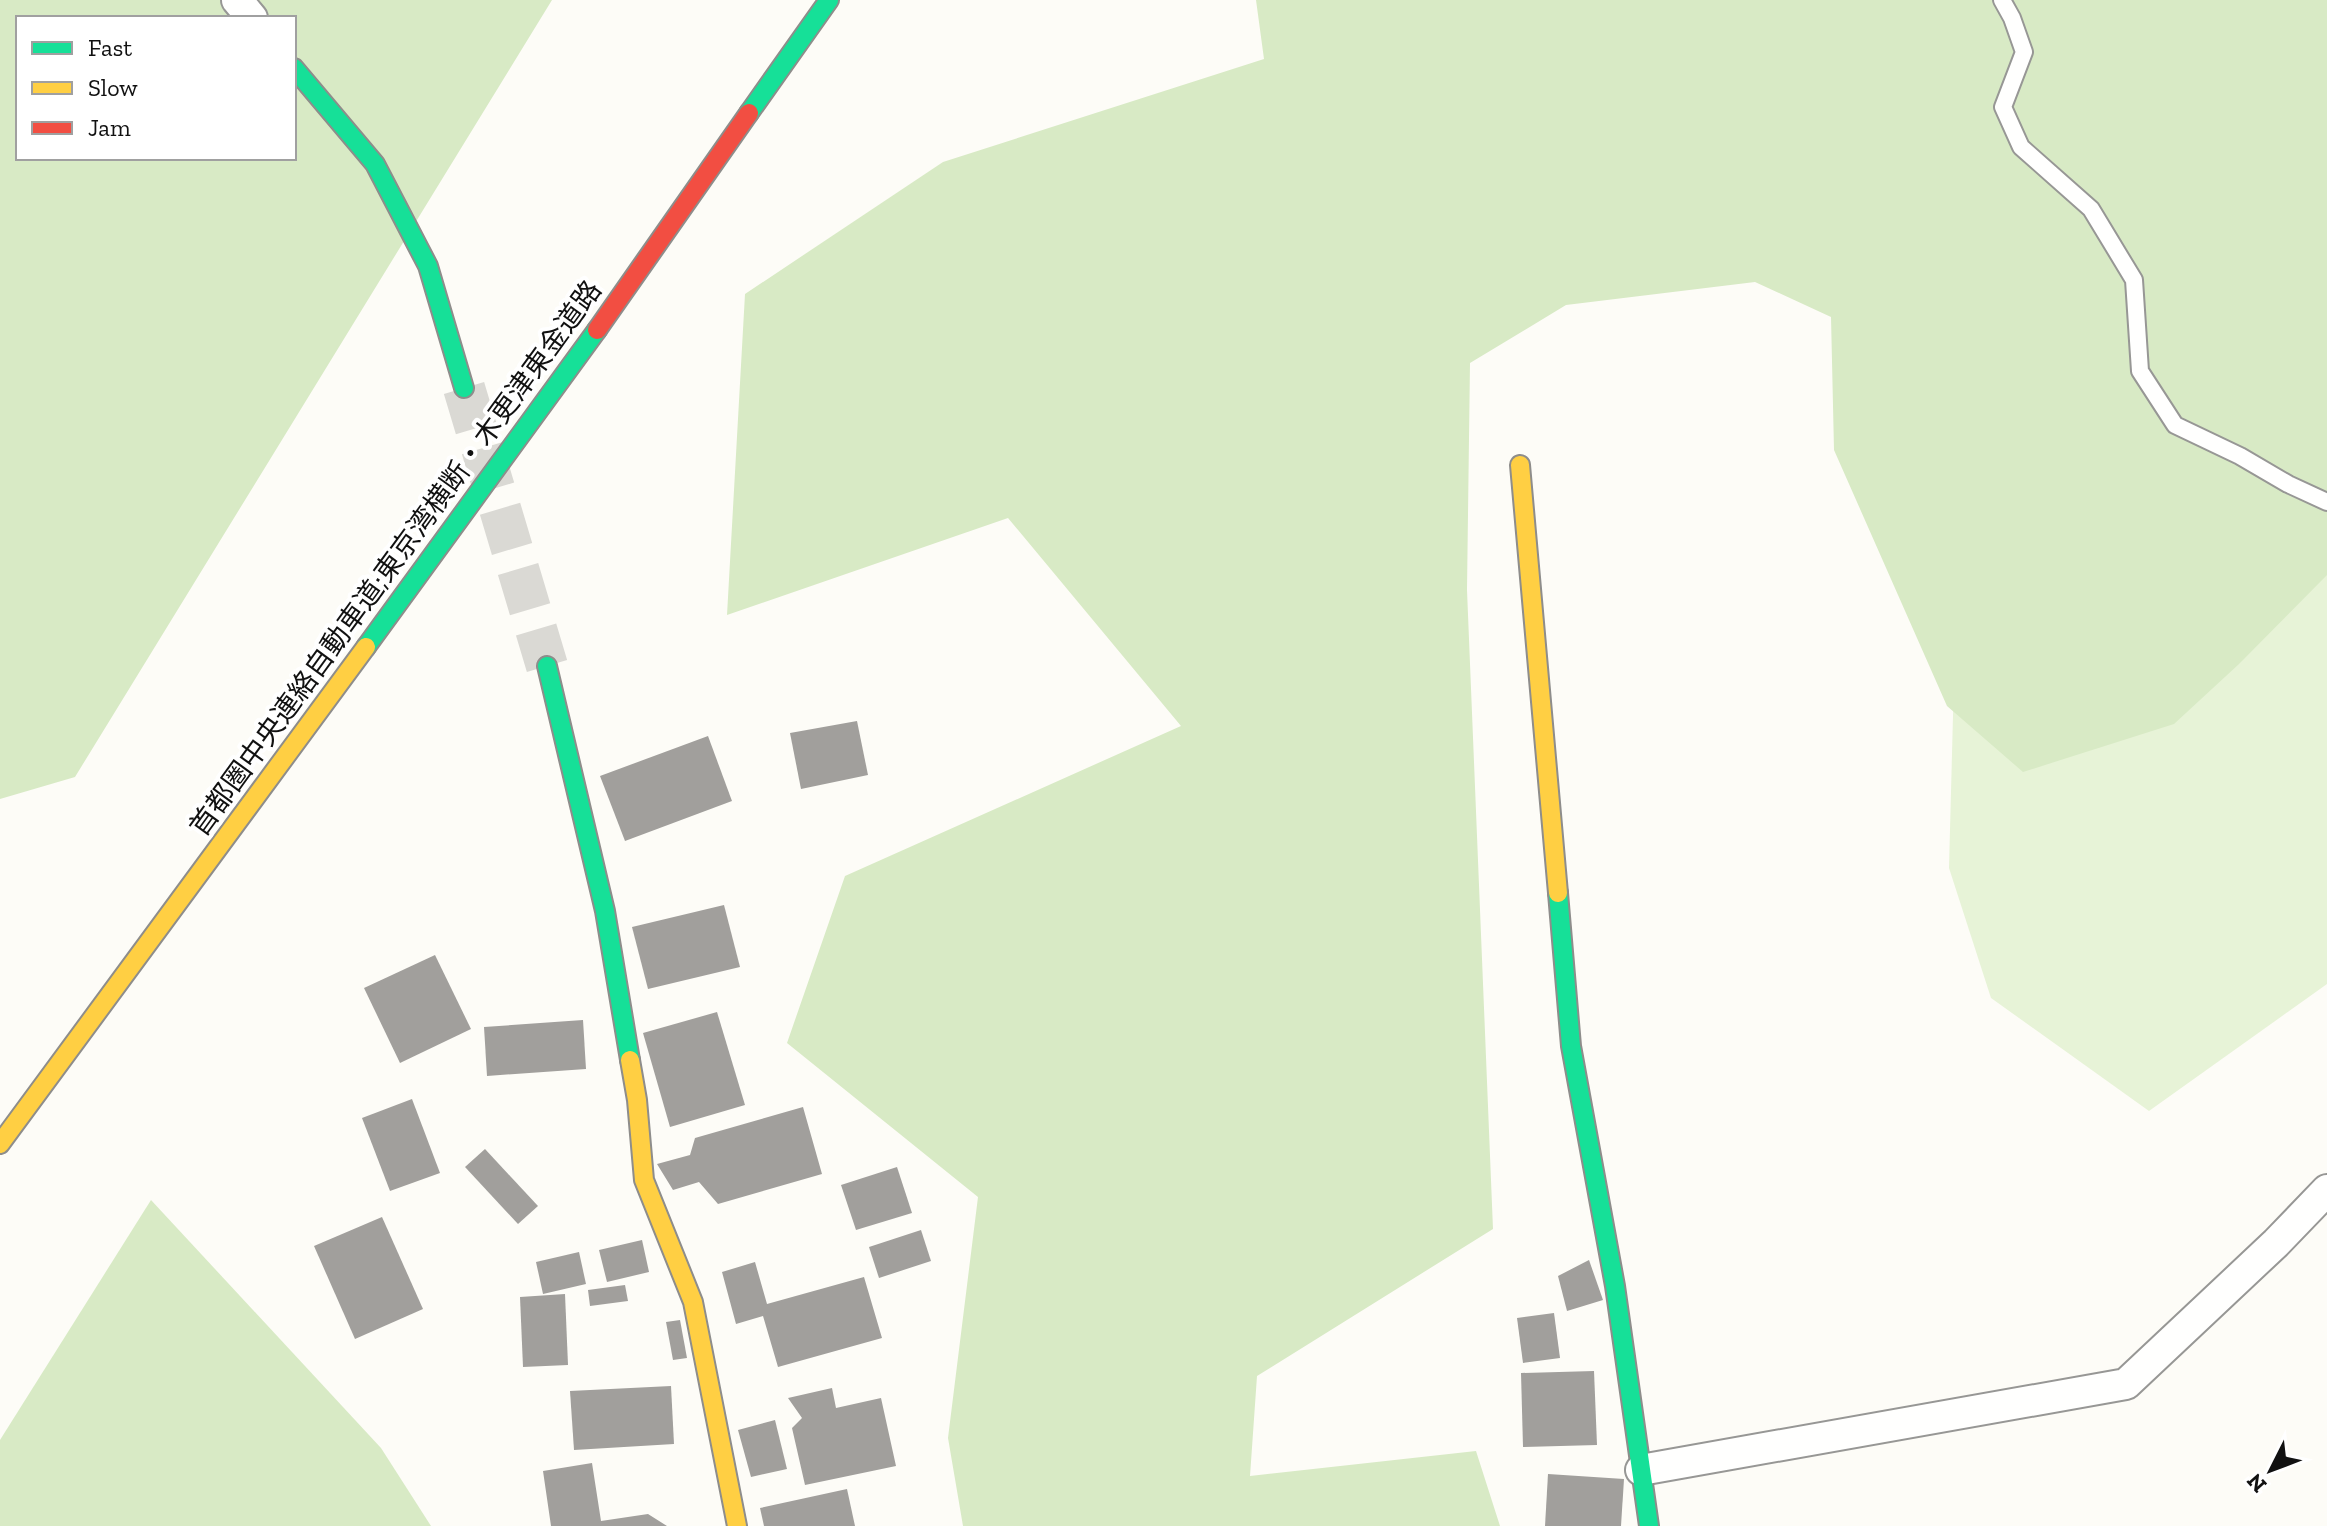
<svg xmlns="http://www.w3.org/2000/svg" width="2327" height="1526" viewBox="0 0 2327 1526" font-family="'Zilla Slab','Noto Sans JP',serif">
<style>
.green{fill:#e7f3d7}
.forest{fill:#d8eac5;fill-rule:evenodd}
.building{fill:#a19f9c}
.lines{fill:none;stroke-linecap:round;stroke-linejoin:round}
.secondary-tunnel{stroke:#dad9d4;stroke-width:42;stroke-dasharray:42 21;stroke-linecap:butt}
.lane-casing{stroke:#979795;stroke-width:20}
.street-casing{stroke:#979795;stroke-width:34}
.fast-casing{stroke:#8e8d8b;stroke-width:22}
.slow-casing{stroke:#8e8d8b;stroke-width:22}
.jam-casing{stroke:#8e8d8b;stroke-width:22}
.lane{stroke:#fffffe;stroke-width:16}
.street{stroke:#fffffe;stroke-width:30}
.fast{stroke:#16e098;stroke-width:18}
.slow{stroke:#ffcf43;stroke-width:18}
.jam{stroke:#f24e42;stroke-width:18}
.labels{text-anchor:middle;stroke-width:8;stroke-linejoin:round;paint-order:stroke}
.street-label{font-size:28px;fill:#111;stroke:#fff}
</style>
<rect width="100%" height="100%" fill="#fdfcf7"/>
<path class="green" d="M2327 0V984L2149 1111 1991 998 1949 868 1960 450Z"/>
<g class="forest">
<path d="M0 0H552L75 777 0 799ZM18 18H294V158H18Z"/>
<path d="M1256 0H2327V575L2239 664 2174 724 2023 772 1947 706 1834 450 1831 317 1755 282 1566 305 1470 363 1467 590 1493 1229 1257 1376 1250 1476 1476 1451 1500 1526H963L948 1438 978 1197 787 1043 845 876 1181 726 1008 518 727 615 745 294 943 162 1264 59Z"/>
<path d="M151 1200 381 1448 431 1526H0V1440Z"/>
</g>
<g class="building">
<path d="M857 721 868 775 801 789 790 733Z"/>
<path d="M708 736 732 801 625 841 600 776Z"/>
<path d="M724 905 740 967 648 989 632 927Z"/>
<path d="M435 955 471 1029 400 1063 364 988Z"/>
<path d="M717 1012 745 1105 670 1127 643 1033Z"/>
<path d="M583 1020 586 1069 487 1076 484 1027Z"/>
<path d="M412 1099 440 1173 390 1191 362 1118Z"/>
<path d="M803 1107 822 1174 718 1204 699 1182 673 1190 657 1164 690 1155 695 1138Z"/>
<path d="M485 1149 538 1206 518 1224 465 1167Z"/>
<path d="M897 1167 912 1213 856 1230 841 1185Z"/>
<path d="M382 1217 423 1309 355 1339 314 1246Z"/>
<path d="M921 1230 931 1261 879 1278 869 1247Z"/>
<path d="M642 1240 649 1272 607 1282 599 1250Z"/>
<path d="M579 1252 586 1284 543 1294 536 1262Z"/>
<path d="M1589 1260 1603 1300 1567 1311 1558 1276Z"/>
<path d="M755 1262 767 1304 864 1277 882 1338 778 1367 763 1316 736 1324 722 1272Z"/>
<path d="M625 1285 628 1301 590 1306 588 1290Z"/>
<path d="M565 1294 568 1365 523 1367 520 1297Z"/>
<path d="M1554 1313 1560 1358 1523 1363 1517 1318Z"/>
<path d="M680 1320 687 1358 673 1360 666 1322Z"/>
<path d="M1594 1371 1597 1445 1523 1447 1521 1373Z"/>
<path d="M671 1386 674 1444 574 1450 570 1391Z"/>
<path d="M832 1388 836 1408 881 1398 896 1466 805 1485 792 1428 802 1418 788 1398Z"/>
<path d="M775 1420 787 1469 751 1477 738 1430Z"/>
<path d="M592 1463 601 1521 648 1514 667 1526H551L543 1471Z"/>
<path d="M1548 1474 1624 1479 1621 1526H1545Z"/>
<path d="M847 1489 855 1526H764L760 1508Z"/>
</g>
<g class="lines">
<path class="secondary-tunnel" d="M464 388 547 666"/>
<defs>
<path id="lane" d="M2002 0 2012 18 2024 52 2003 107 2021 147 2091 209 2134 280 2140 371 2175 425 2240 456 2288 484 2327 502"/>
<g id="street">
<path d="M237 0 252 18"/>
<path d="M1641 1470 2126 1384 2276 1243 2327 1190"/>
</g>
<g id="fast">
<path d="M294 68 375 164 428 266 464 388"/>
<path d="M749 113 829 0"/>
<path d="M366 647 597 330"/>
<path d="M547 666 605 911 630 1060"/>
<path d="M1558 893 1571 1046 1615 1286 1649 1526"/>
</g>
<g id="slow">
<path d="M1520 465 1558 893"/>
<path d="M630 1060 637 1100 644 1180 693 1302 737 1526"/>
<path d="M0 1144 366 647"/>
</g>
<path id="jam" d="M597 330 749 113"/>
</defs>
<use href="#lane" class="lane-casing"/>
<use href="#street" class="street-casing"/>
<use href="#fast" class="fast-casing"/>
<use href="#slow" class="slow-casing"/>
<use href="#jam" class="jam-casing"/>
<use href="#lane" class="lane"/>
<use href="#street" class="street"/>
<use href="#fast" class="fast"/>
<use href="#slow" class="slow"/>
<use href="#jam" class="jam"/>
</g>
<g class="labels">
<g class="street-label">
<text transform="translate(395 558) rotate(-54)" y="10">首都圏中央連絡自動車道;東京湾横断・木更津東金道路</text>
</g>
</g>
<rect x="16" y="16" width="280" height="144" fill="#ffffff" stroke="#a0a0a0" stroke-width="2"/>
<rect x="32" y="42" width="40" height="12" fill="#16e098" stroke="#a0a0a0" stroke-width="2"/>
<text x="88" y="56" font-size="24" fill="#111111">Fast</text>
<rect x="32" y="82" width="40" height="12" fill="#ffcf43" stroke="#a0a0a0" stroke-width="2"/>
<text x="88" y="96" font-size="24" fill="#111111">Slow</text>
<rect x="32" y="122" width="40" height="12" fill="#f24e42" stroke="#a0a0a0" stroke-width="2"/>
<text x="88" y="136" font-size="24" fill="#111111">Jam</text>
<g transform="translate(2271 1470) rotate(228)" stroke="#ffffff" stroke-width="6" paint-order="stroke">
<path d="M0-6L14 30L0 20L-14 30Z" fill="#111111"/>
<text y="-12" font-size="22" font-weight="bold" text-anchor="middle" fill="#111111">N</text>
</g>
</svg>
